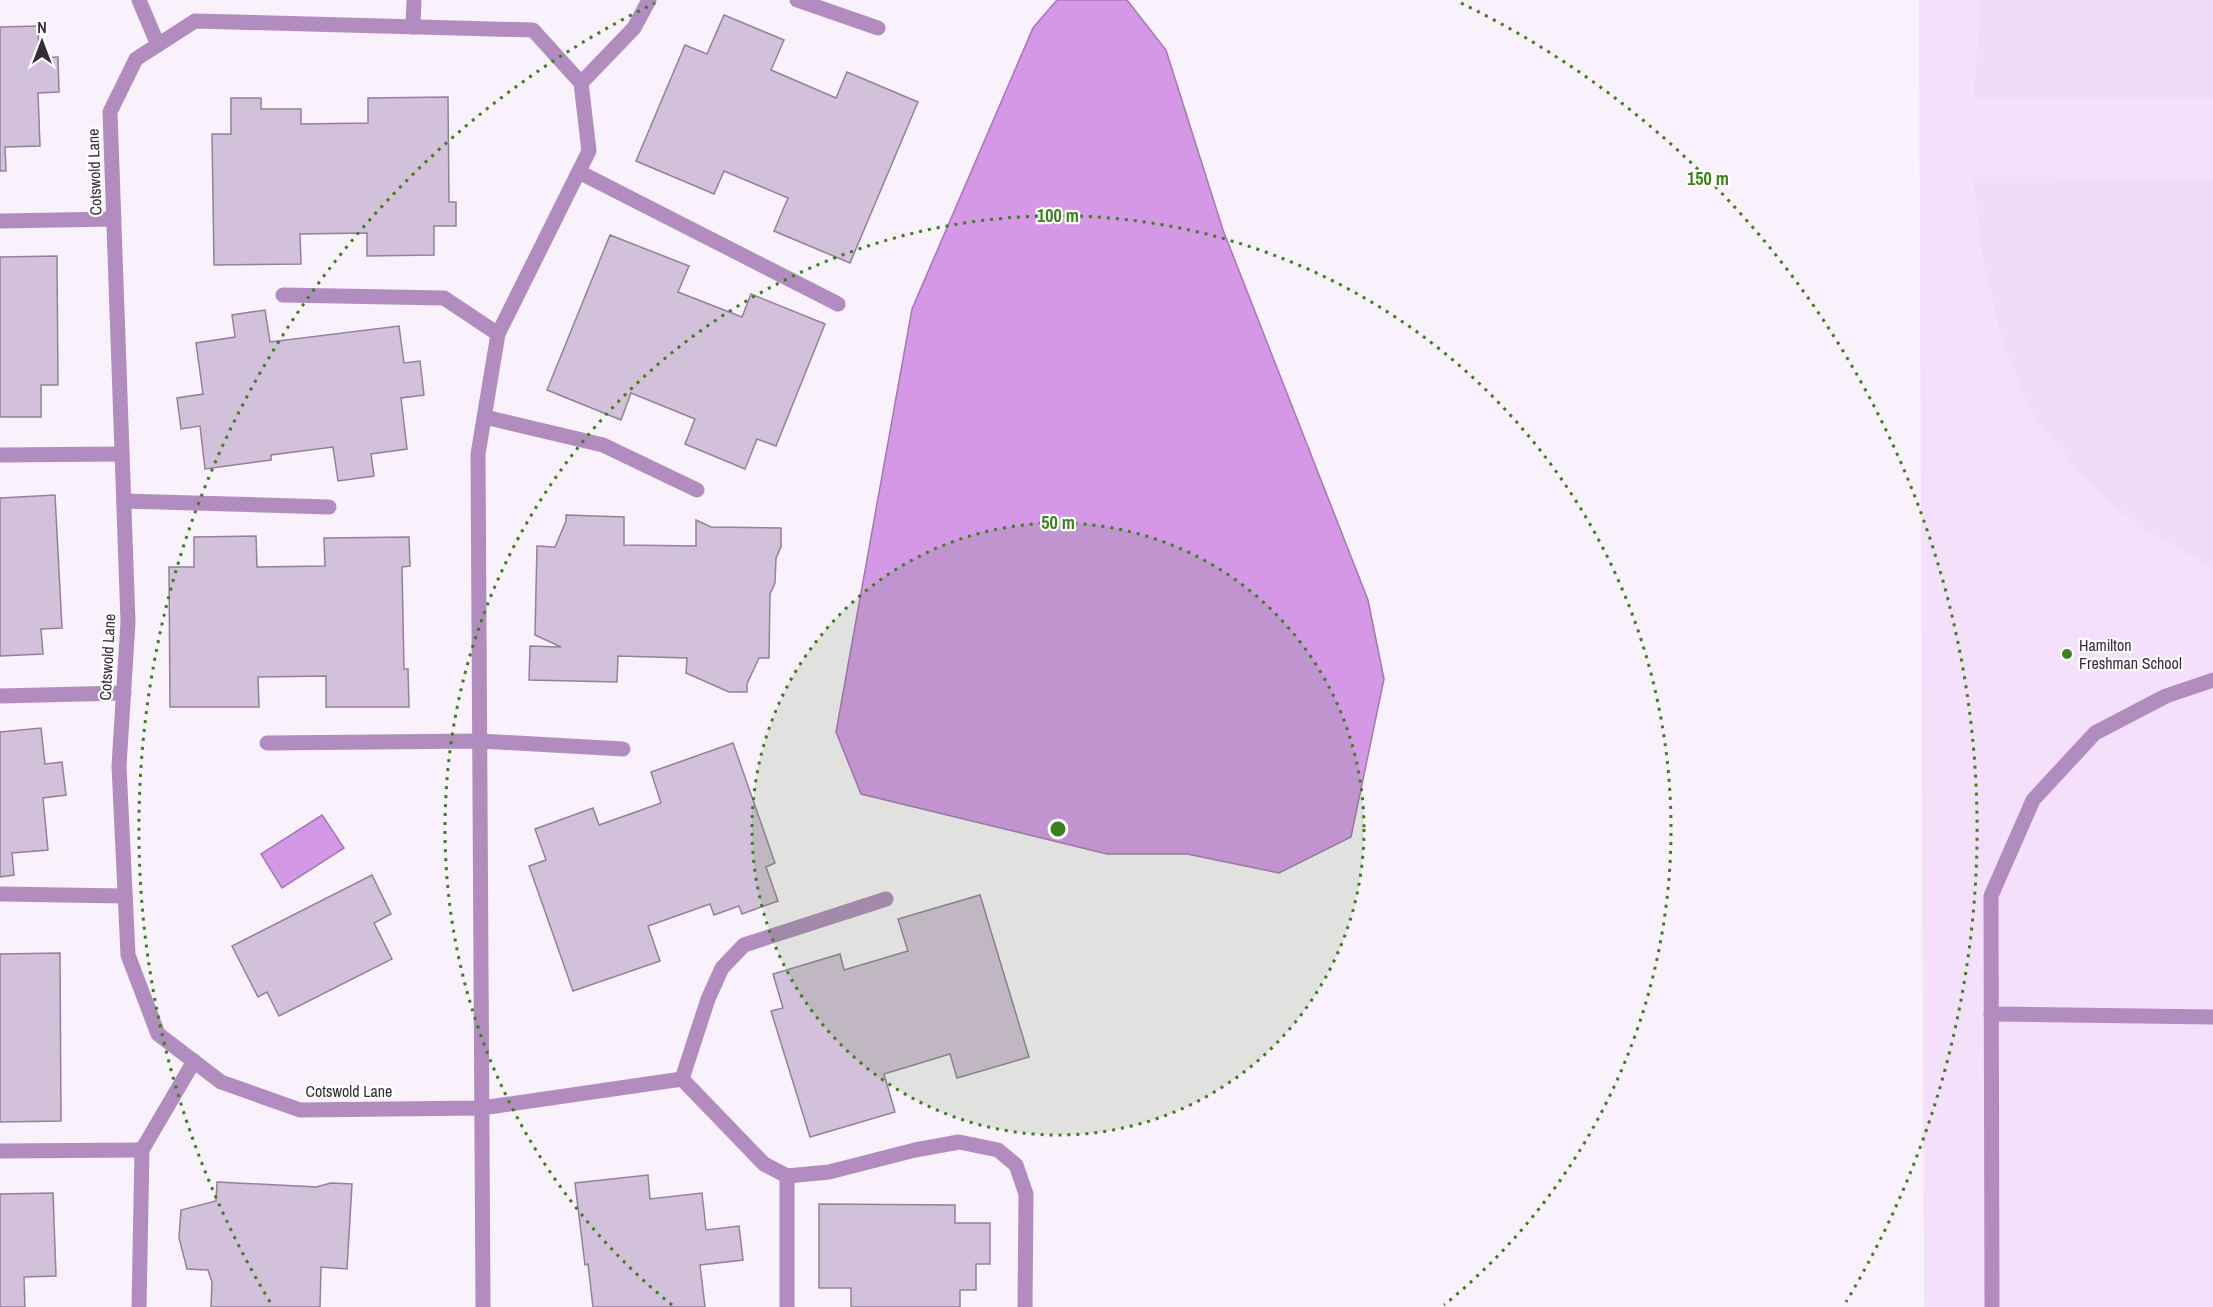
<svg xmlns="http://www.w3.org/2000/svg" width="2213" height="1307" viewBox="0 0 2213 1307" font-family="'Archivo Narrow',sans-serif">
<style>
.built{fill:#f4e0fb}
.green{fill:#f1dcf8}
.water{fill:#d498e7;stroke:#a478b2;stroke-width:1.5}
.building{fill:#d3c0da;stroke:#938199;stroke-width:1.5}
.lines{fill:none;stroke-linecap:round;stroke-linejoin:round}
.minor{stroke:#b28cbf;stroke-width:15}
.ring{fill:none;stroke:#3d7e1e;stroke-width:3;stroke-dasharray:3 6}
.poi-dot{fill:#3d7e1e;stroke:#fff;stroke-width:2}
.labels{text-anchor:middle;stroke-width:4.5;stroke-linejoin:round;paint-order:stroke}
.street-label{font-size:16px;fill:#352e38;stroke:#fff}
.poi-label{font-size:16px;fill:#352e38;stroke:#fff;text-anchor:start}
.centre{fill:#3d7e1e;stroke:#fff;stroke-width:3}
.ring-label{font-size:18px;text-anchor:middle;font-weight:bold;fill:#3d7e1e;stroke:#fff;stroke-width:4.5;stroke-linejoin:round;paint-order:stroke}
</style>
<rect width="100%" height="100%" fill="#f9f1fb"/>
<path class="built" d="M1919 0H2213V1307H1924Z"/>
<g class="green">
<path d="M1981 0H2213V98H1973Z"/>
<path d="M1973 177 2213 178V568L2135 524 2079 473 2030 411 2002 340 1982 256Z"/>
</g>
<g class="water">
<path d="M1057 0H1127L1166 50 1223 230 1368 600 1384 679 1351 837 1279 873 1187 854H1107L861 794 836 732 912 309 1033 28Z"/>
<path d="M322 815 344 848 282 888 261 854Z"/>
</g>
<g class="building">
<path d="M724 15 784 40 771 70 836 98 847 72 918 102 850 263 774 231 788 198 724 171 714 194 636 161 685 45 707 54Z"/>
<path d="M38 26 39 58 58 57 59 92 38 93 40 146 5 147 6 171H0V27Z"/>
<path d="M448 97 449 202H456V226H434V255L367 256V233L300 234 301 264 214 265 212 134H231V98H261V109H301V124L368 123V98Z"/>
<path d="M610 235 689 266 678 292 742 317 751 294 825 324 776 446 757 439 745 469 685 444 695 419 631 393 621 420 547 390Z"/>
<path d="M57 256 58 385H41V417H0V257Z"/>
<path d="M265 310 270 342 399 326 404 363 420 361 424 395 401 398 407 449 371 454 374 476 338 481 333 447 271 455V460L205 469 200 426 181 429 177 398 203 394 196 343 235 337 232 315Z"/>
<path d="M55 495 62 628 41 629 43 654 0 656V498Z"/>
<path d="M566 515 624 517V545L696 546V520L711 527 781 528V547L776 558 775 583 770 594 769 658H759L747 684V692H729L686 673 687 658 618 656 617 682 529 680 530 646 561 647 535 635 537 546 555 547 566 521Z"/>
<path d="M256 536 257 567 325 566 324 538 409 537 410 566 402 567 404 669H408L409 707H326V676L258 677 259 707H170L169 567H194V537Z"/>
<path d="M41 728 45 764 62 762 66 795 43 798 48 850 12 853 14 875 0 877V732Z"/>
<path d="M733 743 775 863 766 867 778 901 742 914 739 906 714 915 710 904 648 926 660 961 573 991 529 866 546 860 535 829 593 808 599 825 661 803 651 772Z"/>
<path d="M372 875 391 914 374 923 392 959 279 1016 267 992 258 997 232 946Z"/>
<path d="M980 895 1029 1057 957 1078 950 1054 884 1074 895 1112 810 1137 771 1011 783 1008 773 974 840 954 844 970 908 951 898 919Z"/>
<path d="M60 953 61 1121 0 1122V954Z"/>
<path d="M648 1175 650 1199 702 1193 706 1230 739 1226 743 1260 700 1265 705 1307H593L588 1264 585 1265 575 1183Z"/>
<path d="M217 1182 316 1187 331 1183 352 1184 347 1269 321 1267 320 1307H211L212 1282 208 1270 187 1269 179 1238 181 1210 216 1201Z"/>
<path d="M53 1193 56 1276 24 1277 25 1307H0V1194Z"/>
<path d="M819 1204 955 1205V1223H990V1264H976V1290H960V1307H851V1288H819Z"/>
</g>
<g class="lines">
<g class="minor">
<path d="M139 0 158 45"/>
<path d="M797 0 878 28"/>
<path d="M413 27 414 0"/>
<path d="M581 83 634 28 649 0"/>
<path d="M579 172 838 304"/>
<path d="M0 221 114 219"/>
<path d="M283 295 444 298 498 334"/>
<path d="M485 417 603 445 697 490"/>
<path d="M0 455 122 454"/>
<path d="M124 501 329 507"/>
<path d="M0 696 124 693"/>
<path d="M267 743 480 741 623 749"/>
<path d="M0 894 125 896"/>
<path d="M1991 1014 2213 1017"/>
<path d="M682 1079 708 999 722 968 744 945 886 899"/>
<path d="M0 1151 142 1150"/>
<path d="M139 1307 142 1150 194 1061"/>
<path d="M483 1307 478 454 498 334 589 151 581 83 533 30 195 21 136 59 110 112 128 622 119 766 128 955 158 1034 221 1082 300 1110 482 1108 682 1079 764 1164 787 1176 829 1172 915 1150 959 1142 998 1150 1016 1165 1026 1194 1025 1307"/>
<path d="M787 1307V1176"/>
<path d="M1992 1307 1991 896 2033 800 2095 733 2166 696 2213 680"/>
</g>
</g>
<circle cx="1058" cy="829" r="306" fill="#3d7e1e" fill-opacity=".12"/>
<g class="ring">
<circle cx="1058" cy="829" r="306"/>
<path d="M672 1305A613 613 0 1 1 1444 1305"/>
<path d="M270 1302A919 919 0 0 1 655 3M1461 3A919 919 0 0 1 1846 1302"/>
</g>
<circle class="poi-dot" cx="2067" cy="654" r="6"/>
<g class="labels">
<g class="street-label">
<text transform="translate(94 172) rotate(-92)" y="6">Cotswold Lane</text>
<text transform="translate(107 657) rotate(-87)" y="6">Cotswold Lane</text>
<text x="349" y="1097">Cotswold Lane</text>
</g>
<g class="poi-label">
<text x="2079" y="651">Hamilton<tspan x="2079" dy="18">Freshman School</tspan></text>
</g>
</g>
<circle cx="1058" cy="829" r="9" class="centre"/>
<g class="ring-label">
<text x="1708" y="185">150 m</text>
<text x="1058" y="222">100 m</text>
<text x="1058" y="529">50 m</text>
</g>
<g transform="translate(42 42)" stroke="#ffffff" stroke-width="4.5" paint-order="stroke">
<path d="M0-4.5L10 22L0 15L-10 22Z" fill="#352e38"/>
<text y="-9" font-size="16" font-weight="bold" text-anchor="middle" fill="#352e38">N</text>
</g>
</svg>
